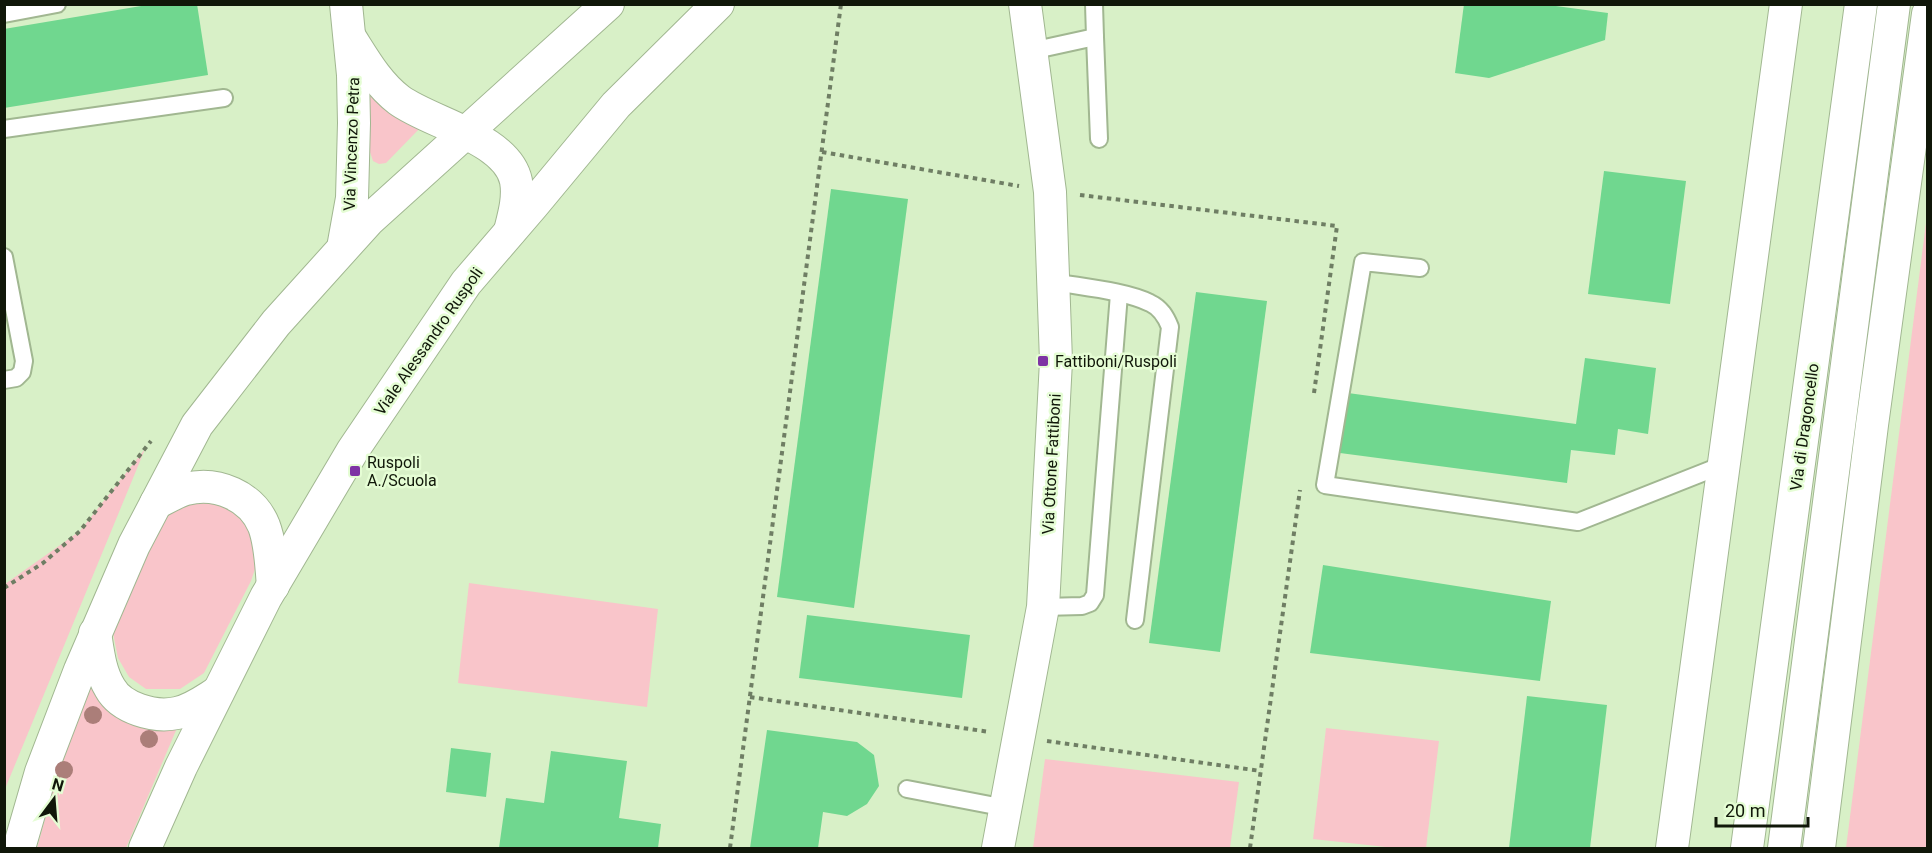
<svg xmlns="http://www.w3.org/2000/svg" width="1932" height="853" viewBox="0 0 1932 853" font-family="Roboto,sans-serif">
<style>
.green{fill:#f9c5ca}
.building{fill:#70d78f}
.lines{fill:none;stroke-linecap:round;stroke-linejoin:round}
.lane-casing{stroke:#a1b791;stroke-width:20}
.street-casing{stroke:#a1b791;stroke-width:34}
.path{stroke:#6f7e64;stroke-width:4;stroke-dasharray:4.5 4.5;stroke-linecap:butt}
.lane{stroke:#fff;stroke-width:16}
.street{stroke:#fff;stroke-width:32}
.tree{fill:#ab7e79}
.poi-dot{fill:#7e33a4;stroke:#e5fdd4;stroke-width:2}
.labels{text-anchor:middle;stroke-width:5;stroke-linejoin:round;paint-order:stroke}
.street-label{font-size:16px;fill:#101709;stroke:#e5fdd4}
.poi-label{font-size:16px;fill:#101709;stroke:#e5fdd4;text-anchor:start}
</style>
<rect width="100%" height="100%" fill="#d8f0c7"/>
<g class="green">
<path d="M370 89 421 127 386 163 379 164 373 161 370 152 365 100Z"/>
<path d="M1927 215V848H1846Z"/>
<path d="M145 449 5 789V584L80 531Z"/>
<path d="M184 497 249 508 257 563 251 581 204 673 180 689H146L129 677 118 658 113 633 156 526Z"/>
<path d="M469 583 658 609 647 707 458 683Z"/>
<path d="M92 673 180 721 126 848H37L66 743Z"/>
<path d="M1326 728 1439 741 1426 848H1395L1313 839Z"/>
<path d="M1045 759 1239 782 1230 848H1033Z"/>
</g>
<g class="building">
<path d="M153 4H197L208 75 4 108V29Z"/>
<path d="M1464 4H1541L1608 13 1605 40 1489 78 1455 73Z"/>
<path d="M1604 171 1686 181 1670 304 1588 294Z"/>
<path d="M831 189 908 199 854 608 777 597Z"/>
<path d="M1196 292 1267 301 1220 652 1149 643Z"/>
<path d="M1585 358 1656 368 1648 434 1618 429 1615 455 1571 450 1567 483 1340 453 1348 393 1576 424Z"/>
<path d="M1323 565 1551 601 1540 681 1310 653Z"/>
<path d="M807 615 970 635 962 698 799 678Z"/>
<path d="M1527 696 1607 705 1590 848H1509Z"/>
<path d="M767 730 857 742 874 755 879 786 867 804 847 816 823 812 818 848H750Z"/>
<path d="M451 748 491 753 486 797 446 792Z"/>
<path d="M551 751 627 761 619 818 661 824 658 848H499L506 798 544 803Z"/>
</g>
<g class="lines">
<defs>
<g id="lane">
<path d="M4 14 57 4"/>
<path d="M1095 37 1099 139"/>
<path d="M1031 51 1095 37 1094 4"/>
<path d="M4 129 224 98"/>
<path d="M4 257 24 361 22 372 16 378 4 380"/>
<path d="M1420 268 1363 262 1325 485 1578 522 1725 464"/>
<path d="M1054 282C1081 287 1126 291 1150 303 1161 308 1166 317 1170 327L1135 620"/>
<path d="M1043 607 1082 606 1090 603 1095 595 1119 294"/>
<path d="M907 789 1006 808"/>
</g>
<g id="street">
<path d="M351 39C365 61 378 84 399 100 430 123 507 138 516 181 519 198 514 215 510 231"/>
<path d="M343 248 352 198 354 123 353 75 346 4"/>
<path d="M156 503C166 498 176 492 186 489 217 481 252 496 264 526 271 545 271 565 273 586"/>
<path d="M95 633C98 652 100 672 110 688 121 708 154 718 177 713 192 710 205 700 218 692"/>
<path d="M19 848 41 772 80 670 134 545 197 425 276 323 368 221 608 4"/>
<path d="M145 848 181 767 266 597 353 450 466 283 533 205 616 105 718 4"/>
<path d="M998 848 1043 607 1056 361 1050 192 1025 4"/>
<path d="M1672 848 1786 4"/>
<path d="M1747 848 1861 4"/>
<path d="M1784 848 1894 4"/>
<path d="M1819 848 1872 425 1928 14"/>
</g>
</defs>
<use href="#lane" class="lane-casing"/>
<use href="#street" class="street-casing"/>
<g class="path">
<path d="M822 152 1019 186"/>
<path d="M1080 195 1337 226 1314 393"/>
<path d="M4 588 43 563 80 531 151 441"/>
<path d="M750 697 990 732"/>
<path d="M1047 741 1261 771"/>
<path d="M730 848 841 4"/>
<path d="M1250 848 1300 490"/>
</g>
<use href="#lane" class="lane"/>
<use href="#street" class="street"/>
</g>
<g class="tree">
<circle cx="93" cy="715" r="9"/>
<circle cx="149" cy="739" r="9"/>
<circle cx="64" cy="770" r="9"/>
</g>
<g class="poi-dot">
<rect x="1037" y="355" width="12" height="12" rx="3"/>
<rect x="349" y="465" width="12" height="12" rx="3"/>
</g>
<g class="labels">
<g class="street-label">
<text transform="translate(351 144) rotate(-88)" y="6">Via Vincenzo Petra</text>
<text transform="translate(428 341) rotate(-55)" y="6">Viale Alessandro Ruspoli</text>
<text transform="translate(1804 427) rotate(-82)" y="6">Via di Dragoncello</text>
<text transform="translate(1051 464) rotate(-87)" y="6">Via Ottone Fattiboni</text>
</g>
<g class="poi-label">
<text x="1055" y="367">Fattiboni/Ruspoli</text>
<text x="367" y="468">Ruspoli<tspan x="367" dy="18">A./Scuola</tspan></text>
</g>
</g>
<rect width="1932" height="853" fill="none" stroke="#101709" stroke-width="12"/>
<g transform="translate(54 799) rotate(16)" stroke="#e5fdd4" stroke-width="4.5" paint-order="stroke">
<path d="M0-4.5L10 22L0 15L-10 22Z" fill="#101709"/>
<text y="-9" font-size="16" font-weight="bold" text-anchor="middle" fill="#101709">N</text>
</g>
<path d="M1716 817v9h92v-9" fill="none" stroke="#101709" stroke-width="3"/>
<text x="1725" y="817" font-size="18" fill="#101709" stroke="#e5fdd4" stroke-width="4.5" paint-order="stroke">20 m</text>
</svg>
